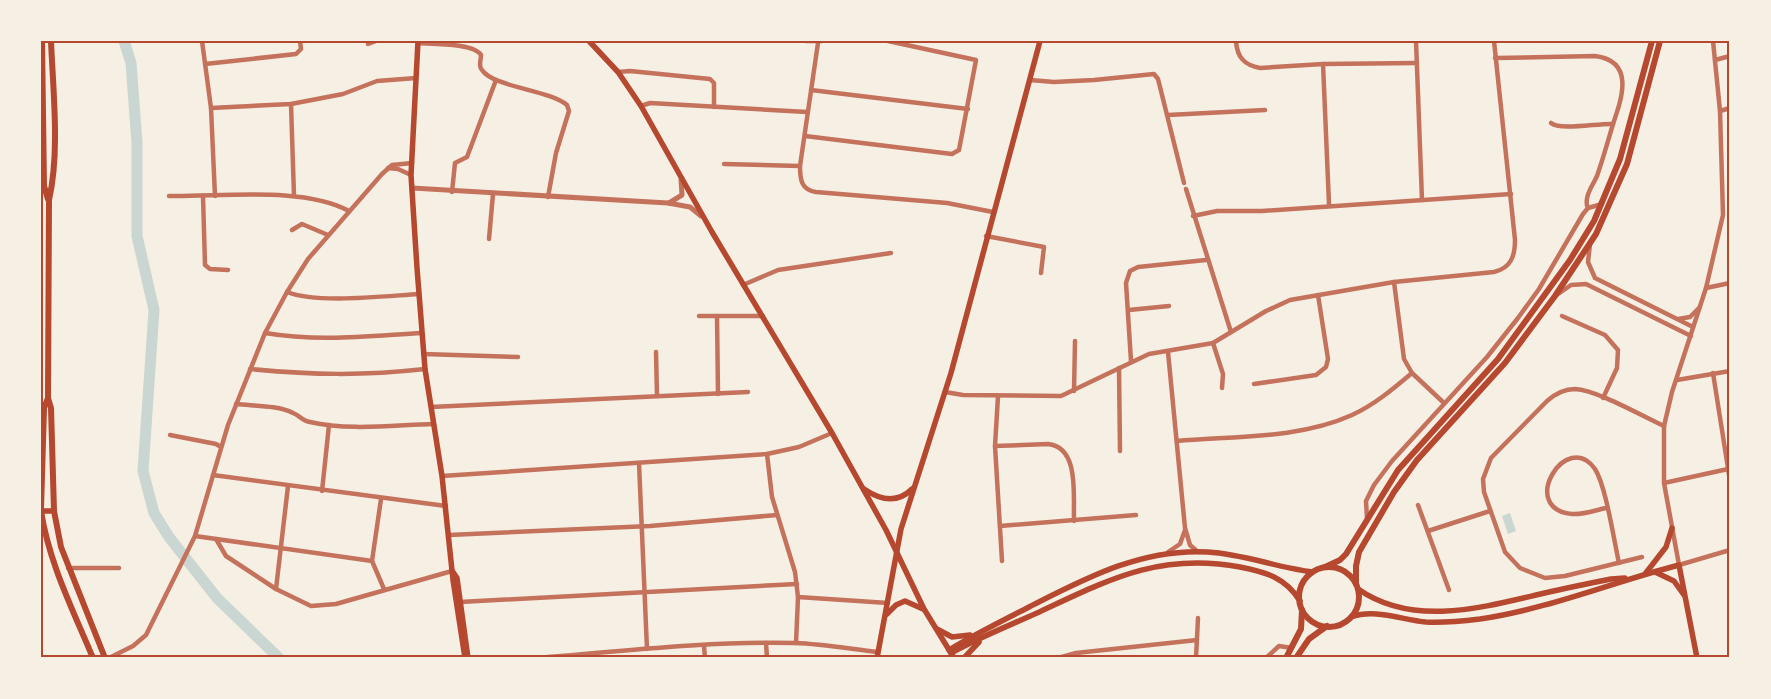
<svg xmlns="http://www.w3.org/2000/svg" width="1771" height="699" viewBox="0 0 1771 699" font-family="'Fira Sans',sans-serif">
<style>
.water{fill:#c9d6d2}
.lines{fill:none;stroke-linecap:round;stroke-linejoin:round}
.river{stroke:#c9d6d2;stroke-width:11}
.minor{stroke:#c5725c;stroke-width:4.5}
.tertiary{stroke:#c5725c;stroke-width:5}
.secondary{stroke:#b5482f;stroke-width:5.5}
.primary{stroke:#b5482f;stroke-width:6}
.neatline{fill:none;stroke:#b5482f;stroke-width:2}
</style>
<rect width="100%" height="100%" fill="#f6efe4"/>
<path class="water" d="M1510 513 1516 531 1508 534 1502 516Z"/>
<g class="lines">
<path class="river" d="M124 41 131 63 137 143V236L154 310 143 471 154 513 169 537 217 598 279 658"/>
<g class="minor">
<path d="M202 41 211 108 215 196"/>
<path d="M806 41H822"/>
<path d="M1236 41C1237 57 1244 65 1260 68L1323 64 1417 63"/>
<path d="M1416 41 1422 200"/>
<path d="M1713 41 1720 111 1723 215 1706 288 1672 392 1664 426V483L1679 565 1730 550"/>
<path d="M418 43C432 44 474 43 481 55 481 61 478 66 482 70 493 87 549 90 567 105L569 111 556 153 548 197"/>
<path d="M818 43 800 166C800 179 801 190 816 192L947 203 993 212"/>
<path d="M368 44 376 41"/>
<path d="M1495 58 1595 56C1635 61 1622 98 1613 124 1608 141 1603 159 1597 176 1593 185 1583 198 1588 208"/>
<path d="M1715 60 1730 56"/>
<path d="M205 64 296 54 301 49 300 41"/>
<path d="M1323 64 1329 204"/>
<path d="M618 72 630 71 710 79 714 83V107"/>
<path d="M1030 80 1054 82 1094 80 1154 74 1158 79 1184 183"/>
<path d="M811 90 968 109"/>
<path d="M291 104 294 196"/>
<path d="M641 106 650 103 807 112"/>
<path d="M211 108 291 104 343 94 377 81 416 78"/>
<path d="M1720 111 1730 108"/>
<path d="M1168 115 1265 110"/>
<path d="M1551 123C1560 131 1599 123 1613 124"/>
<path d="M805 136 952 154 959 150 976 60 888 41"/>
<path d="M724 164 800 166"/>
<path d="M388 168 398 169 411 175"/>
<path d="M1186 189 1231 332"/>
<path d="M452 192 455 163 467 157 496 80"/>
<path d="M169 196C221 197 303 186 349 211"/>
<path d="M203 196 205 265 210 269 228 270"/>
<path d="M1193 216 1217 211H1262L1511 194"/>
<path d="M292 230 302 224 328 235"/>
<path d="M986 236 1044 247 1041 273"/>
<path d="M489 239 493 194"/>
<path d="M1590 244 1588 262 1595 278 1693 327"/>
<path d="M1394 282 1404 359 1412 373 1444 403"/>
<path d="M743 285 778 270 891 253"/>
<path d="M1706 288 1730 283"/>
<path d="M287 292C317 304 385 296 419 294"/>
<path d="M1558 294 1571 285 1586 284 1691 336"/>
<path d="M1129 310 1169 306"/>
<path d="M699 316H763"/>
<path d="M717 316 718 394"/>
<path d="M1562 316 1605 335 1618 350 1617 368 1603 398"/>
<path d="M1678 319 1690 317 1699 308"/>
<path d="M265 333C319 342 368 336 422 333"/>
<path d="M1213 343 1223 374 1222 388"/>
<path d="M656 352 657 396"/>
<path d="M1168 352 1185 528 1190 545 1198 552"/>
<path d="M423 354 518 357"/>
<path d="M1131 361 1126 283 1130 271 1138 267 1206 260"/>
<path d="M1119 368 1120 451"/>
<path d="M250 369C313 375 362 376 425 369"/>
<path d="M1713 373 1730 481"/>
<path d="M1677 380 1730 371"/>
<path d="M1254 384 1316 375 1326 367 1328 359 1318 295"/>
<path d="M1074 391 1075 341"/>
<path d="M945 392 963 395 1061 396 1149 354 1213 343 1266 311 1290 300 1394 282 1494 272C1511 268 1515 256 1515 240L1494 41"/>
<path d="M998 396 995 446 1002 561"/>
<path d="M236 404C253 406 278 405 293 413 300 416 303 421 310 422 349 431 394 425 434 424"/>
<path d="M431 407 748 392"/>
<path d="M170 435 216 444 221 447"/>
<path d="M1177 441C1234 436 1299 439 1352 415 1374 405 1393 389 1412 373"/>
<path d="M995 446 1048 444C1080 447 1073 497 1074 521"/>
<path d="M767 454 772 497 795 572 798 597 796 643"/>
<path d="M639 463 647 649"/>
<path d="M213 475 446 506"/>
<path d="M442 476 767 454 799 447 832 433"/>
<path d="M1664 483 1728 469"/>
<path d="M322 491 329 425"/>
<path d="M381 499 372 561 384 589"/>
<path d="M1418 505 1449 590"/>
<path d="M1606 508C1596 510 1583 515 1572 514 1517 509 1567 428 1595 469 1606 486 1614 541 1619 563"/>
<path d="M1367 518 1366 501 1374 485 1392 461 1487 357 1518 318 1539 289 1583 214 1588 208 1602 204"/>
<path d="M1000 526 1136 515"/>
<path d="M1428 531 1490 511"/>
<path d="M449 535 650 526 777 515"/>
<path d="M195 536 372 561"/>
<path d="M216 539 226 556 276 589 311 606 336 604 452 571"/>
<path d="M1168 552 1180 544 1185 530"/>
<path d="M1642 557 1565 576 1545 578 1520 568 1505 552 1484 492 1483 479 1491 458 1547 401C1555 394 1564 389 1575 389 1597 390 1642 416 1664 426"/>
<path d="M68 568H119"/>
<path d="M276 589 288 486"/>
<path d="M798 597 888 603"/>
<path d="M460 602 797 584"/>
<path d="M766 643 767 658"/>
<path d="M704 646 705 658"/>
<path d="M109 658 133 646 146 635 195 536 228 425 265 333 287 292 308 259 382 174 392 165 412 163"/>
<path d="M536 658C622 651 709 641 795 643 823 644 851 649 878 652"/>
<path d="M1058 658 1076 653 1197 640"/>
<path d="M1196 658 1198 618"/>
<path d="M1266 658 1279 646 1292 648"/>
</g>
<g class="tertiary">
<path d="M412 188 668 203 690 207 701 216"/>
<path d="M669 203 682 195 681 180"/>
</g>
<g class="secondary">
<path d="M418 41 411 175 417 268 425 369 442 476 453 580 465 658"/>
<path d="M589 41 618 72 641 106 712 232 832 433 886 530 924 609 954 658"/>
<path d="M864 489C880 500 897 504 912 489"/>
<path d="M41 511H54"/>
<path d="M453 572 457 578 468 658"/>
<path d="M1655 572 1674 581 1684 595"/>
<path d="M1645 574 1666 547 1672 528"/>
<path d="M1358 589C1411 626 1477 609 1536 595 1561 589 1586 584 1611 579L1625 578"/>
<path d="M887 614 896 605 905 601 923 609"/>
<path d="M1351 617C1375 608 1402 620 1426 622 1444 623 1463 621 1480 619 1548 609 1613 582 1679 565L1697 658"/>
<path d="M937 629 952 637 970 635"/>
<path d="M949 650C975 634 1002 621 1029 607 1086 578 1142 548 1208 552 1244 554 1278 568 1313 572"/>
<path d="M951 653C978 638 1008 626 1037 613 1108 580 1159 552 1240 567 1266 572 1286 578 1300 601"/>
<path d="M877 658 901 529 951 373 1040 41"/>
<path d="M964 658 979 642"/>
</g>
<g class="primary">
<path d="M42 41 44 186 48 199"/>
<path d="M51 41C53 90 60 153 49 200L48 398 51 408 54 511 61 547 105 658"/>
<path d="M41 509 44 408 48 398"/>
<path d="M41 511C49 563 73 610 93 658"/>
<path d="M1325 567 1340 560 1346 554 1398 470 1498 359 1570 260 1594 221 1620 159 1652 41"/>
<circle cx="1329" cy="597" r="30"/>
<path d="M1356 584V566L1359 552 1394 492 1417 460 1505 363 1555 296 1596 234 1627 164 1660 41"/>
<path d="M1286 658 1301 629 1302 610"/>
<path d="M1296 658 1309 639 1327 626"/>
</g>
</g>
<rect width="1771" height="699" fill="none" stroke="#f6efe4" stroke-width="85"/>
<rect x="42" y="42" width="1686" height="614" class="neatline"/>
</svg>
